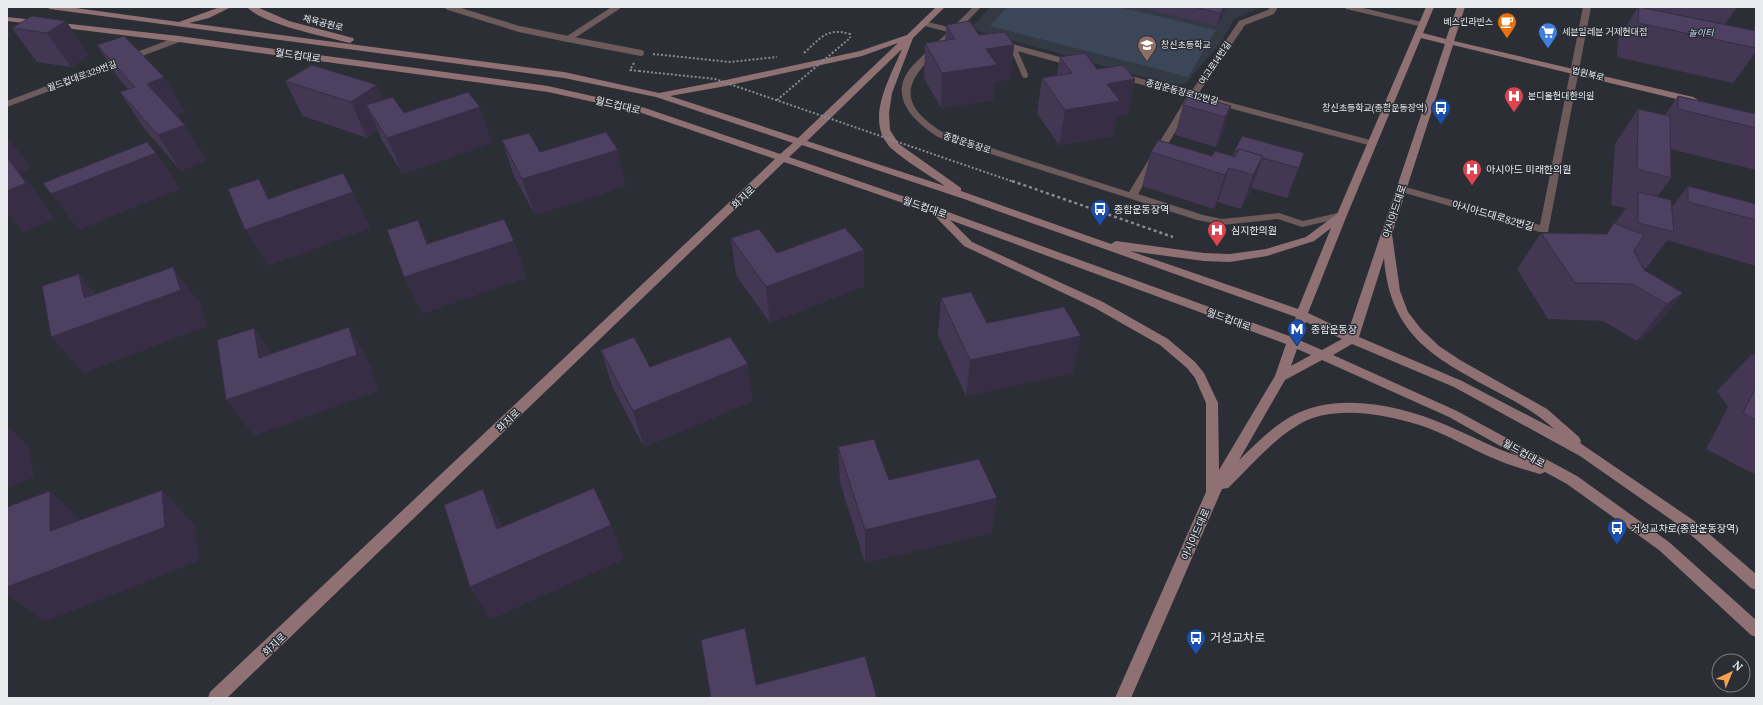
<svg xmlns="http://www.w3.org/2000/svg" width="1763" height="705" viewBox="0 0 1763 705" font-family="Lora,'Noto Sans KR',serif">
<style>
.built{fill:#333a44}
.green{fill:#3b4659}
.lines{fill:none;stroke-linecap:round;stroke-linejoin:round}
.path{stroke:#888b90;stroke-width:2;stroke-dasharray:2 2;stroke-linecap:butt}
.lane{stroke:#6d5a5b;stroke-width:6}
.street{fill:#6d5a5b;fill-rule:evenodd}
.secondary{fill:#907173;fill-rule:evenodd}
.path-bridge-far1{stroke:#888b90;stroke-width:2;stroke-dasharray:2 2;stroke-linecap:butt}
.path-bridge{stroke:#888b90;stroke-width:2.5;stroke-dasharray:3 3;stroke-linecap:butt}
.wall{fill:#433753}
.shaded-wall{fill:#372d44}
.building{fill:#4e4061;stroke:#372d44}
.labels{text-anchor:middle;stroke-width:3;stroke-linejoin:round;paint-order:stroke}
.far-poi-label{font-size:9px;fill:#e8eaee;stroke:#2b2f35;text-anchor:start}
.far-street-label{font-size:9px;fill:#e8eaee;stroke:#2b2f35}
.far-park-label{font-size:9px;font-style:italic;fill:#c3d8fa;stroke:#2b2f35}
.street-label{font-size:10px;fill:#e8eaee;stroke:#2b2f35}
.poi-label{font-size:10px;fill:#e8eaee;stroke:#2b2f35;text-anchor:start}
.near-poi-label{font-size:12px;fill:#e8eaee;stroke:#2b2f35;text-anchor:start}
</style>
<rect width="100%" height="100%" fill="#2b2f35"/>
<path class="built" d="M990 7H1261L1234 19 1222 41 1185 84 1172 85 975 30 972 27Z"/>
<path class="green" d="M1007 7H1119L1216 30 1188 77 990 26Z"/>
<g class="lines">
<g class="path">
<path d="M804 53C820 39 826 27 850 34V38"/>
<path d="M653 54 730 62 777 57"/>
<path d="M634 63 630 70 639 71"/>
</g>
<g class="lane">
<path d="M448 7 519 29 568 39 617 7"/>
<path d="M568 39 641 53"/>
<path d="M1013 47 1025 75"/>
</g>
<g class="street">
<path d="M973 7H981L959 30 963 32 962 34H955C920 70 881 94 944 133L1129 192 1187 97 1117 78 1116 76 1117 74 1120 73 1191 92 1239 21 1268 10 1270 7H1278L1274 14 1245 25 1198 94 1374 141 1376 143 1374 145H1368L1195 99 1138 194 1203 215 1222 219 1279 213 1303 221 1342 212 1347 215 1346 217 1302 227 1278 219 1222 225 1197 220 938 137C917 124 890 100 907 73 915 61 937 43 948 32L921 25V21H924L952 28Z"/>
<path d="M1345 7H1359L1426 23 1427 25 1423 27 1346 9Z"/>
<path d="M1583 7H1591L1548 232H1540L1398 191 1397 189 1398 187 1402 186 1540 225Z"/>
<path d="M179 36 182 37V41L7 107V101Z"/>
<path d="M998 40 1078 62 1079 64 1075 67 995 45V41Z"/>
</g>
<g class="secondary">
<path d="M46 7H68L179 22 220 7H231L209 18 189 23 564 72 659 93 726 80 860 51 907 35 936 7H945L913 38 892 93 889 113 890 130 899 144 961 188V191L1111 244 1116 241 1204 253 1230 254 1266 249 1306 237 1337 214 1426 7H1434L1423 33 1446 39 1457 7H1465L1454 41 1693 97 1698 100 1693 103 1453 45 1392 234 1400 291 1408 312 1421 329 1439 346 1460 360 1547 409 1579 437 1581 441 1580 443 1693 520 1756 574V590L1751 588 1683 528 1580 456 1454 387 1352 344 1333 355 1457 411 1577 476 1669 542 1756 620V637L1751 635 1659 550 1567 484 1545 472 1540 474C1523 469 1505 464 1488 456 1468 447 1449 436 1428 428 1391 415 1333 403 1298 425 1271 441 1250 467 1228 488L1222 489 1131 698H1115L1206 492V403L1195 378 1187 368 1160 345 1095 308 964 246 932 213 784 162 227 698H208L210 692 775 159 639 112 548 92 179 42 7 21V17L179 36 548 86 645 108 780 154 793 143 656 97 564 78 50 9ZM1421 38 1445 44 1348 332 1308 313 1347 215ZM898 43 798 138 670 96 726 86 862 56ZM902 49C890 78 863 122 892 149 908 163 928 174 945 186L807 141ZM802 145 964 199 1296 317 1289 336 937 208 789 157ZM950 220 1286 344 1275 376 1219 470 1218 403 1204 373 1195 362 1168 339 1103 302 972 242ZM1331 228 1298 309 1130 251 1204 261 1230 262 1267 256 1314 241ZM1384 258C1390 338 1437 359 1501 394 1520 404 1538 414 1554 429L1462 381 1359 337ZM1306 322 1342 339 1322 350 1299 340ZM1297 349 1311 355 1291 366ZM1322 360 1449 417 1518 456C1493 448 1470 435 1446 425 1399 405 1336 391 1290 417 1271 428 1255 445 1239 460L1285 380Z"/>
<path d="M247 7H257L289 21 353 38 354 40 350 43C325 36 264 25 247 7Z"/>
</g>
<g class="path-bridge-far1">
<path d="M639 71 715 79 1014 182"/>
<path d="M777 100 850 38"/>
</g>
<path class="path-bridge" d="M1012 181 1173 237"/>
</g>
<g class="wall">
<path d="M1127 7H1226L1225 13 1217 26 1139 7 1137 10Z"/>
<path d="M1638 7H1737L1725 24 1664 12 1754 31V27L1756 24V52L1733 83 1617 57 1618 40Z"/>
<path d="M66 21 89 55 71 67 37 62 12 28Z"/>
<path d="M946 25 979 35 1014 45 1010 79 995 82 993 100 941 108 924 78 925 43 945 41Z"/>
<path d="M97 45 186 112 177 115 207 160 181 171 143 127 120 92 128 89 119 79Z"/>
<path d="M1060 57 1097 69 1135 79 1128 114 1117 116 1113 136 1059 145 1037 113 1042 78 1057 75Z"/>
<path d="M285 81 383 100 404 113 492 143 403 174 382 141 378 130 367 138 303 116Z"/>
<path d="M1678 96 1756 114V170L1670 149 1671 178 1657 197 1672 207 1688 186 1756 204V266L1667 240 1646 269 1643 268 1644 270 1683 293 1653 329 1637 341 1603 321 1548 319 1517 269 1541 233 1607 234 1626 208 1611 205 1615 144 1638 109 1665 115Z"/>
<path d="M1183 105 1231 106 1222 135 1216 147 1175 135Z"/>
<path d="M502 140 540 152 626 186 535 215 514 176Z"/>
<path d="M1235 150 1304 153 1287 198 1252 188 1241 209 1218 202 1214 209 1142 186 1151 152 1212 156H1233Z"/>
<path d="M731 238 777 253 864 250V286L770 323 736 275Z"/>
<path d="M941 298 987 323 1073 373 966 396 938 335Z"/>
<path d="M601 350 650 367 753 401 644 447 612 386Z"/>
<path d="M1752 354 1756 355V475L1706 449 1728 407 1717 391Z"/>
<path d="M838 447 889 480 997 498 991 533 865 563 840 482Z"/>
</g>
<g class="shaded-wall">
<path d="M1224 7H1226L1225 13 1217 26 1220 13Z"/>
<path d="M66 21 89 55 71 67 47 33Z"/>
<path d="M7 29 12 36 7 39Z"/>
<path d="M1014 45 1010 79 995 82 993 100 941 108 942 73 986 49Z"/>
<path d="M164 77 186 112 169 118 147 84Z"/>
<path d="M1135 79 1128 114 1117 116 1113 136 1059 145 1065 110 1107 84Z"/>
<path d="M377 85 392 120 366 105 378 130 367 138 351 102Z"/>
<path d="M1231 106 1222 135 1216 147 1225 117Z"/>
<path d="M480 107 492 143 403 174 387 138Z"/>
<path d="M185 125 207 160 181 171 158 135Z"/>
<path d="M7 136 31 168 21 172 55 219 23 232 7 213Z"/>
<path d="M618 150 626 186 535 215 522 179Z"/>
<path d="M156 153 180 189 79 230 51 194Z"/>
<path d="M1263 156 1251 190 1241 209 1253 175Z"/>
<path d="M1229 168 1218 202 1214 209 1225 175Z"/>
<path d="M259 179 281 217 353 192 371 228 268 266 245 230 268 199Z"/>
<path d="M418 220 435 256 514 241 527 278 422 314 404 277 427 244Z"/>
<path d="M864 250V286L770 323 766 287Z"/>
<path d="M173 267 200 303 208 326 84 373 51 337 84 298 79 274 109 310Z"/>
<path d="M1683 293 1653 329 1637 341 1667 304Z"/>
<path d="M349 327 370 364 379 391 254 436 226 400 254 328 279 365Z"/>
<path d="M1081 336 1073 373 966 396 970 360Z"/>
<path d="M748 364 753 401 644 447 633 411Z"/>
<path d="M7 425 29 446 34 477 7 488Z"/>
<path d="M483 489 501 524 516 563 497 529Z"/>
<path d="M162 490 195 525 199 561 44 622 7 594V587L50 531V491L88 526Z"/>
<path d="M997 498 991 533 865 563V530Z"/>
<path d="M611 525 624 559 490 620 470 587Z"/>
<path d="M745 628 752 660 760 698 756 685Z"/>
</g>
<g class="building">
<path d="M1193 7H1224L1220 13Z"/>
<path d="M1639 7 1756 31V48L1638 23Z"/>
<path d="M32 16 66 21 47 33 12 28Z"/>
<path d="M970 21 979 35 1005 32 1014 45 986 49 997 65 942 73 925 43 955 39 946 25Z"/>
<path d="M124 36 164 77 147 84 185 125 158 135 120 92 135 87 97 45Z"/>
<path d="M1085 53 1097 69 1123 65 1135 79 1107 84 1120 101 1065 110 1042 78 1072 73 1060 57Z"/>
<path d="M312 65 377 85 351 102 285 81Z"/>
<path d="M468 92 480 107 387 138 366 105 393 97 404 113Z"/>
<path d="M1190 94 1231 106 1225 117 1183 105Z"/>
<path d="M1678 96 1756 114V128L1678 109Z"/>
<path d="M1638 109 1670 116 1671 178 1637 169Z"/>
<path d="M606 132 618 150 522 179 502 140 529 133 540 152Z"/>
<path d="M1242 136 1304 153 1299 168 1262 158 1263 156 1239 149 1238 151 1235 150Z"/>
<path d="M1158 140 1212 156 1215 151 1235 157 1239 149 1263 156 1253 175 1229 168 1225 175 1151 152Z"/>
<path d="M147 142 156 153 51 194 43 183Z"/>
<path d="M7 157 26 183 7 191Z"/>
<path d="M343 173 353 192 245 230 228 189 259 179 268 199Z"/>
<path d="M1688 186 1756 204V220L1688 202Z"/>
<path d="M1638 192 1671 200 1674 232 1638 223Z"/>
<path d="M504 219 514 241 404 277 387 230 418 220 427 244Z"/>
<path d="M1614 223 1644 235 1634 251 1644 270 1683 293 1667 304 1632 284 1575 283 1541 233 1607 234Z"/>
<path d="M845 228 864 250 766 287 731 238 759 229 777 253Z"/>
<path d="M173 267 181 290 51 337 42 286 79 274 84 298Z"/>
<path d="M971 292 987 323 1064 307 1081 336 970 360 941 298Z"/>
<path d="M349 327 357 355 226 400 217 340 254 328 259 358Z"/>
<path d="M634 337 650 367 730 337 748 364 633 411 601 350Z"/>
<path d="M1752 354 1756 355V360Z"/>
<path d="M1756 387V420L1743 413Z"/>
<path d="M874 439 889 480 979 459 997 498 865 530 838 447Z"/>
<path d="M594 488 611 525 470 587 444 505 483 489 497 529Z"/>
<path d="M162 490 165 527 7 587V507L50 491V531Z"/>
<path d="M745 628 756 685 865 656 877 698H711L701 640Z"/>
</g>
<defs>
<symbol id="cafe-pin" viewBox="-11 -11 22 30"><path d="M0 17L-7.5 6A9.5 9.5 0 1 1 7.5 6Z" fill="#e8710a" stroke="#2b2f35"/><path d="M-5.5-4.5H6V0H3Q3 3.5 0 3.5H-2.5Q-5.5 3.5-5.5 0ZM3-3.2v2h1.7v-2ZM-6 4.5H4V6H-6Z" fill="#fff"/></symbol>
<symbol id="supermarket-pin" viewBox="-11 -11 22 30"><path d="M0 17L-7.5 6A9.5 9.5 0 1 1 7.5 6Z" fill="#3f7fe0" stroke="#2b2f35"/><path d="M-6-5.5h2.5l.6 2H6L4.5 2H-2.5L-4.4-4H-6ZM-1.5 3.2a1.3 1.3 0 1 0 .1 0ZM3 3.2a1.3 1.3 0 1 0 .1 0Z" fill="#fff"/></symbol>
<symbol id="school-pin" viewBox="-11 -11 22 30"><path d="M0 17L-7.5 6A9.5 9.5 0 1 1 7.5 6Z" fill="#8d6e63" stroke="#2b2f35"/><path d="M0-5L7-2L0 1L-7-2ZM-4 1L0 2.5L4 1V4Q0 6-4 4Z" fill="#fff"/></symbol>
<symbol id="hospital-pin" viewBox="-11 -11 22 30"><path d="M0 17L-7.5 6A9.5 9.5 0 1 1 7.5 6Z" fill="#e0444e" stroke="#2b2f35"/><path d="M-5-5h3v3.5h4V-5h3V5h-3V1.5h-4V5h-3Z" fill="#fff"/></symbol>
<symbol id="bus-pin" viewBox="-11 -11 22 30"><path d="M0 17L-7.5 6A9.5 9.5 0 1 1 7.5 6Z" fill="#1a4fb4" stroke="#2b2f35"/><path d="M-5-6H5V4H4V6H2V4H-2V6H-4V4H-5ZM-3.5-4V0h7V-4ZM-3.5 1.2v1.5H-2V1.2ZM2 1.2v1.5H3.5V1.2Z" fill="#fff"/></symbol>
<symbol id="metro-pin" viewBox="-11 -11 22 30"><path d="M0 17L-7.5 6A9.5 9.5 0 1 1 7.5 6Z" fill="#1a4fb4" stroke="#2b2f35"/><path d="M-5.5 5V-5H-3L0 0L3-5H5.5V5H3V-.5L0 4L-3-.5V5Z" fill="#fff"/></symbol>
</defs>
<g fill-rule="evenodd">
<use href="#cafe-pin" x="1496" y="11" width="22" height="30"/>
<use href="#supermarket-pin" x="1537" y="21" width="22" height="30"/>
<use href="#school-pin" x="1136" y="34" width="22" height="30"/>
<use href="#hospital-pin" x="1503" y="85" width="22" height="30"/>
<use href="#bus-pin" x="1430" y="97" width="22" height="30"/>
<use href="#hospital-pin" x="1461" y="158" width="22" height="30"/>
<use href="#bus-pin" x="1089" y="198" width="22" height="30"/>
<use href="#hospital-pin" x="1206" y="219" width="22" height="30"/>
<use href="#metro-pin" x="1286" y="318" width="22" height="30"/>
<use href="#bus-pin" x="1606" y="517" width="22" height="30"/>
<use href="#bus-pin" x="1185" y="627" width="22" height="30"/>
</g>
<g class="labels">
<g class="far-poi-label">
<text x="1493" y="25" text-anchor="end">베스킨라빈스</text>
<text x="1562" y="35">세븐일레븐 거제현대점</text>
<text x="1161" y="48">창신초등학교</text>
<text x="1528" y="99">본디올현대한의원</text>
<text x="1427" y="111" text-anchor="end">창신초등학교(종합운동장역)</text>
</g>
<g class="far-street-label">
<text transform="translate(323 23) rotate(14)" y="3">체육공원로</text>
<text transform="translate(1215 63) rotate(-56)" y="3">여고로14번길</text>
<text transform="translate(1588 74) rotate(14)" y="3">법원북로</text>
<text transform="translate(82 76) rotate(-20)" y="3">월드컵대로329번길</text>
<text transform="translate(1182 92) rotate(15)" y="3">종합운동장로12번길</text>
<text transform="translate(967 143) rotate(18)" y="3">종합운동장로</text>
</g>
<g class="far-park-label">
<text x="1701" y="36">놀이터</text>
</g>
<g class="street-label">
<text transform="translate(298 55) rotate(8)" y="4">월드컵대로</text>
<text transform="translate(618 105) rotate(13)" y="4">월드컵대로</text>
<text transform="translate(743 197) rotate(-44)" y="4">화지로</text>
<text transform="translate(925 207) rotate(19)" y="4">월드컵대로</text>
<text transform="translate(1394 211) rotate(-72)" y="4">아시아드대로</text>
<text transform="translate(1493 215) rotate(16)" y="4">아시아드대로82번길</text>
<text transform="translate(1229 319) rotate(20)" y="4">월드컵대로</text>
<text transform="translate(508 420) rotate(-44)" y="4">화지로</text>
<text transform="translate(1524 453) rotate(29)" y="4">월드컵대로</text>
<text transform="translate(1195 534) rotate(-66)" y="4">아시아드대로</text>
<text transform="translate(274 644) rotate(-44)" y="4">화지로</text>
</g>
<g class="poi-label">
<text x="1486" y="173">아시아드 미래한의원</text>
<text x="1114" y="213">종합운동장역</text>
<text x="1231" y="234">심지한의원</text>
<text x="1311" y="333">종합운동장</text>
<text x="1631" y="532">거성교차로(종합운동장역)</text>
</g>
<g class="near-poi-label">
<text x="1210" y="642">거성교차로</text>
</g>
</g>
<rect width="1763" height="705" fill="none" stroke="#e8eaee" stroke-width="16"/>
<g transform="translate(1731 673) rotate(44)"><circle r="19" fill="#2b2f35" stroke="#777a7f"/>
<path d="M0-3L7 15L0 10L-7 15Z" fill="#f9a04c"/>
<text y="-6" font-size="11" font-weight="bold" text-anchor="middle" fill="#e8eaee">N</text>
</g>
</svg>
